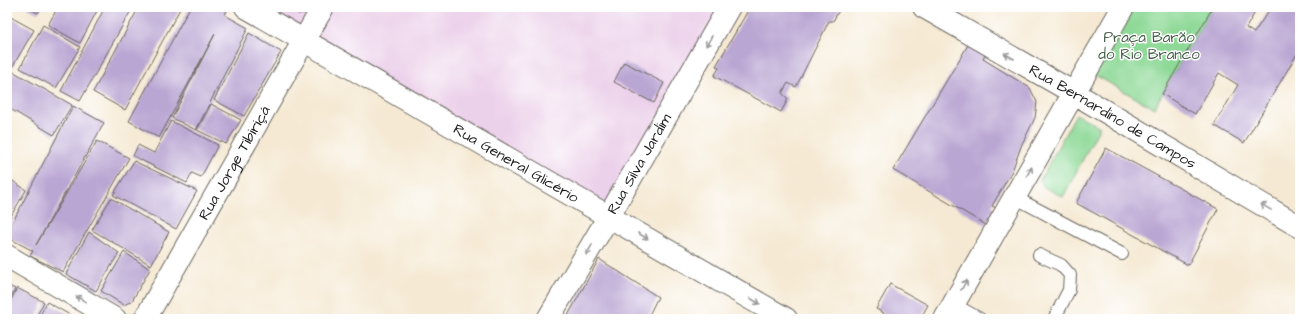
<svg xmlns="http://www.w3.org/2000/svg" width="1307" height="326" viewBox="0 0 1307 326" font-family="'Architects Daughter',sans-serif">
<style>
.built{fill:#ecd1ea}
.green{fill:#8ed997;stroke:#557a5a}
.building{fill:#baa6d3}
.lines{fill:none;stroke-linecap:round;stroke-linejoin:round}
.service-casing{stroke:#68645c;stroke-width:14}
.minor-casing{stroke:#68645c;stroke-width:24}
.service{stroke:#fff;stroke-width:12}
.minor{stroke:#fff;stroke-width:22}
.oneway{stroke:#999}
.labels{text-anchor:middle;stroke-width:3;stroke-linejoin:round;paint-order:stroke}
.park-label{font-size:15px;fill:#445e47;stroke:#fff}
.street-label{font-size:15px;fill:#1c1c1c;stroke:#fff}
</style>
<rect width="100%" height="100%" fill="#fff"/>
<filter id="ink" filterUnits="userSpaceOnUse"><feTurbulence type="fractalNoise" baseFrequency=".025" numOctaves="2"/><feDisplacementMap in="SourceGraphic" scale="8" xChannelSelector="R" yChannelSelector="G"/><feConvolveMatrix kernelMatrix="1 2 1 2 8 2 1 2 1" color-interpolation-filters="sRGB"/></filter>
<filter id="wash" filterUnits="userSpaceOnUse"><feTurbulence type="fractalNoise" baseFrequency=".012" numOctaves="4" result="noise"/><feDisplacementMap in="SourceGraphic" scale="16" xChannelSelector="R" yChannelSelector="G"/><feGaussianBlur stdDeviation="0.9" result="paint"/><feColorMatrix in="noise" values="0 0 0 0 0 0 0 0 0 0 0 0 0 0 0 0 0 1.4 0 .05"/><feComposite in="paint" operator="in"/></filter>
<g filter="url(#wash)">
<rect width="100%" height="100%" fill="#f5e9d3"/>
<path class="built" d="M258 7H721L606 207Z"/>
<g class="green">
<path d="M1132 7H1213L1154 108 1093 74Z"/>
<path d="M1076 114 1100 127 1063 197 1044 187 1040 180Z"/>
</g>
<g id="blocks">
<g class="building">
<path d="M26 7H42L38 13Z"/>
<path d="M58 7H99L80 43 48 25Z"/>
<path d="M105 7H133L80 101 61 91Z"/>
<path d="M139 7H181L125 110 93 92Z"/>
<path d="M190 7H221L227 10 225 15 248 28 196 130 172 118 215 34 159 138 129 121Z"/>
<path d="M285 7H311L308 12 299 14Z"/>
<path d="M750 7H841L833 21H829L796 87 788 83 782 93 788 99 781 112 714 76 719 68 716 66Z"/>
<path d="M1213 7H1258L1246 28 1254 33 1271 7H1293L1300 12V49L1244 143 1214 125 1238 85 1219 73 1195 114 1162 94Z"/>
<path d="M7 15 34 30 7 76Z"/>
<path d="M43 25 80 47 56 88 20 68Z"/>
<path d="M249 33 281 52 244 116 214 100Z"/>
<path d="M968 45 985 54 983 59 1030 88 1037 102 1035 118 1022 144 1012 171 992 206 996 208 986 225 893 170Z"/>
<path d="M624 62 664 83 654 103 614 82Z"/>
<path d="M14 72 72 105 54 135 7 107V84Z"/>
<path d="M211 104 241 120 226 144 197 130Z"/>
<path d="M73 106 104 123 36 245 97 141 129 158 63 272 30 256 33 251 7 237V233Z"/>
<path d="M171 121 218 145 201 177 192 173 187 183 133 156 138 145 154 153Z"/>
<path d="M1106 148 1218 209 1188 265 1076 203Z"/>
<path d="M134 161 197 191 176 229 113 195Z"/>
<path d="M7 177 26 190 7 223Z"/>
<path d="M111 198 169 232 151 265 92 230Z"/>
<path d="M89 232 119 253 96 291 66 274Z"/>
<path d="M124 252 150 269 132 301 124 305 101 291Z"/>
<path d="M599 259 658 297 647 319H566Z"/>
<path d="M890 284 928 305 920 319H880L884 313 876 309Z"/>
<path d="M7 285 15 289 7 305Z"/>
<path d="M17 288 44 302 35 319H7V308Z"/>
<path d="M47 302 77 319H38Z"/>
</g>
</g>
</g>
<g filter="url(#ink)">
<use href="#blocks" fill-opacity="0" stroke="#68645c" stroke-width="1"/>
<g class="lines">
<defs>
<g id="service">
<path d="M1014 197 1122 254"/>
<path d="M1039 255 1061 265 1070 275 1069 290 1054 319"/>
<path d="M953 304 980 319"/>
</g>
<g id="minor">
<path id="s1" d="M246 7 786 319"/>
<path id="s2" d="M924 7 1074 93 1300 227"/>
<path d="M7 256 115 319"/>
<path id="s3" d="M145 319 323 7"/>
<path id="s4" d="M548 319 609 216 729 7"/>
<path d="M945 319 1123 7"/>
</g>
</defs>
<use href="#service" class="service-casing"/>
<use href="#minor" class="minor-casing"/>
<use href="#service" class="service"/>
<use href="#minor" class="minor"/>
</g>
<defs><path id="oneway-shaft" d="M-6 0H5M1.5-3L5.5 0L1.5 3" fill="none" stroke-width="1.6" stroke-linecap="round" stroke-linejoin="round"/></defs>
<g class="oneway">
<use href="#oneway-shaft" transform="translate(709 41) rotate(120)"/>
<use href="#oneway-shaft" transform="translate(1009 56) rotate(-150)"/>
<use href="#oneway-shaft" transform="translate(1029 172) rotate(-60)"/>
<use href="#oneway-shaft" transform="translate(1266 207) rotate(-149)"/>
<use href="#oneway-shaft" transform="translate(643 236) rotate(30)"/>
<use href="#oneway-shaft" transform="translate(589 250) rotate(121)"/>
<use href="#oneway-shaft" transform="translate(964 285) rotate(-60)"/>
<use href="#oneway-shaft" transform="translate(81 299) rotate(-150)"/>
<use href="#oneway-shaft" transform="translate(755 301) rotate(30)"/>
</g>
</g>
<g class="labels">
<g class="park-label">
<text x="1149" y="42">Praça Barão<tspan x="1149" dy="17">do Rio Branco</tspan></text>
</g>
<g class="street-label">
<text dy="5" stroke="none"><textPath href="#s2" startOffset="218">Rua Bernardino de Campos</textPath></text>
<text dy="5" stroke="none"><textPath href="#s3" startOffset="180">Rua Jorge Tibiriçá</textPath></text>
<text dy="5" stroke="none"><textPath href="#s1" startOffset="312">Rua General Glicério</textPath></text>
<text dy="5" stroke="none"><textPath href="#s4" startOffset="180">Rua Silva Jardim</textPath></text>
</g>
</g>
<rect width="1307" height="326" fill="none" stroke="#fff" stroke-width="24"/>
</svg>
